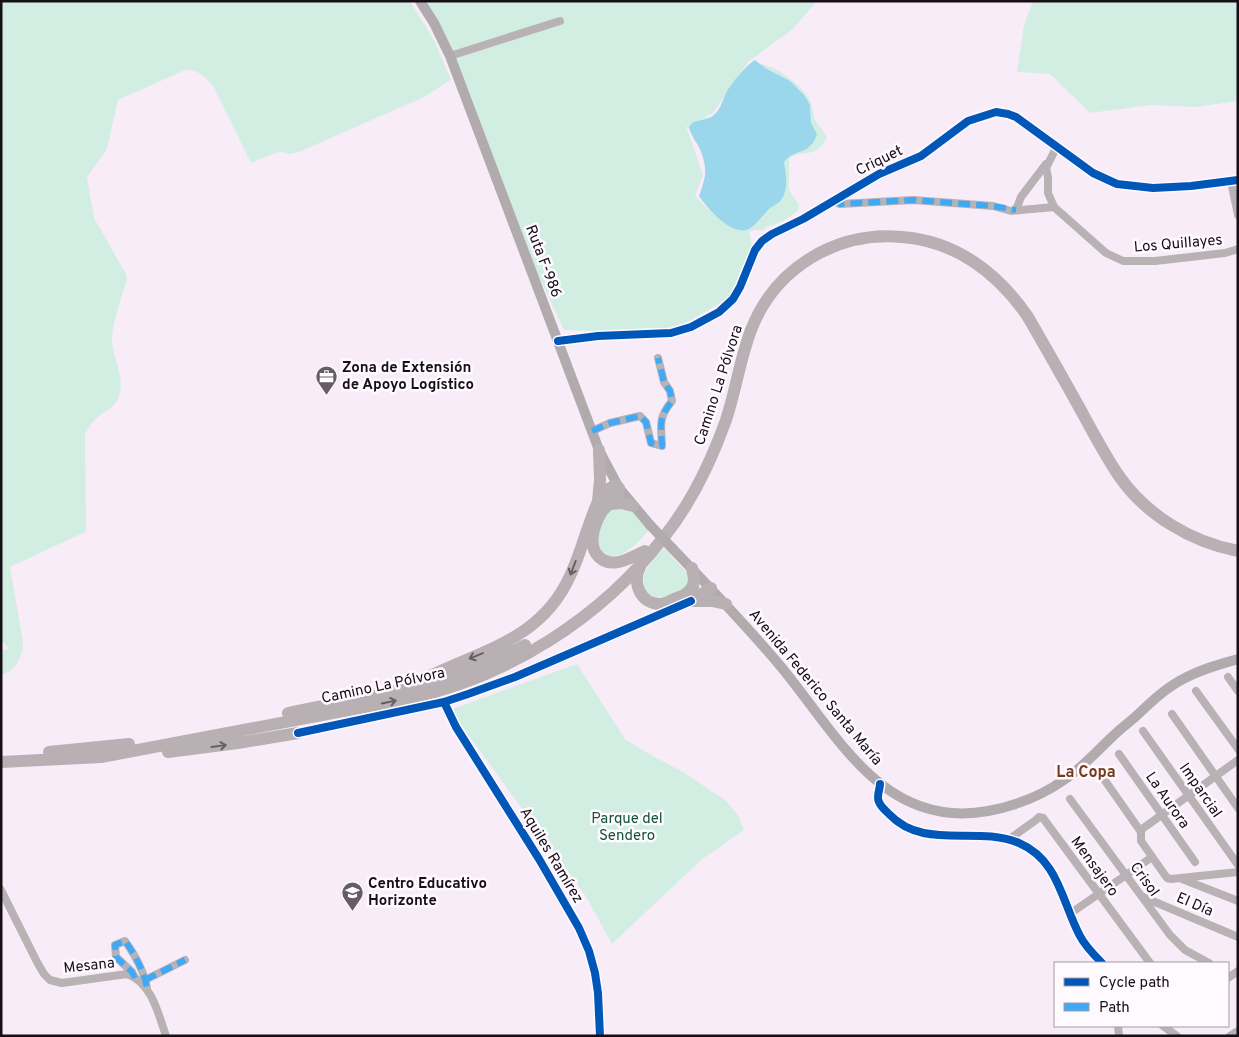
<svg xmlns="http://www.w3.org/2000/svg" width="1239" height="1037" viewBox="0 0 1239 1037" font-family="Overpass,sans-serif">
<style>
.green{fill:#d2eee3;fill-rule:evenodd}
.water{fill:#9ad6ec}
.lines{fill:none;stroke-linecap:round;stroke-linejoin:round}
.minor{stroke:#b9b2b4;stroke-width:8}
.major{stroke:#b2abad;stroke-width:10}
.highway{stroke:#b8b0b3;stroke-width:12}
.major-bridge{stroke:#b2abad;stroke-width:10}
.quiet{stroke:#3fa9f5;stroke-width:6;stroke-dasharray:12 6;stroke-linecap:butt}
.cycleway-casing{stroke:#fffaff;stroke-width:11}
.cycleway{stroke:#0057b8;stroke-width:8}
.oneway{stroke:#685f64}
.labels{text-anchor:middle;stroke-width:5;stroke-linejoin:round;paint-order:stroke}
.street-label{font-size:15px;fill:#170e16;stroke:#fffaff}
.poi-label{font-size:15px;font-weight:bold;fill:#170e16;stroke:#fffaff;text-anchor:start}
.park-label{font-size:15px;fill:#13523b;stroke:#fffaff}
.neighbourhood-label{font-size:16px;font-weight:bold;fill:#793a17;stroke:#fffaff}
</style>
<rect width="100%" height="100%" fill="#f8ecf8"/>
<g class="green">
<path d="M1 1H410L435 42 451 80 424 97 299 152 289 154 280 151 251 163 213 86C206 77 198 69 185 70L118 100 107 149 87 177 94 218 126 274 127 279C122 298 113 319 112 339 112 358 127 379 118 399 112 412 93 414 85 435L86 530 85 532 10 567 23 642C23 656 16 671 1 675V651L9 649 1 640Z"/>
<path d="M424 1H817L793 29 748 62 713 113 703 118 713 117 759 64C775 64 805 87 811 103 813 109 813 116 816 122 820 128 825 131 827 138 816 159 805 149 789 158V190L799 205 798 210C790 217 777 226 767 226L764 230H753L749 233 752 245 729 298 677 328 630 332 564 330 527 251ZM686 126C704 138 711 190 710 211L695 196 703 175Z"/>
<path d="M1033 1H1238V101L1196 107 1151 105 1090 113 1050 74 1017 72 1024 25Z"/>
<path d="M628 507 649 530C636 544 627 557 606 556L596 544 603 519 610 509Z"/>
<path d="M664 548 686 572 689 582C680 594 662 602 649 594 634 577 653 561 664 548Z"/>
<path d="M577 664 625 739 651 755 685 773 726 801 738 815 744 830 701 860 612 944 585 895 450 710Z"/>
</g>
<path class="water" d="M755 60 765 68 790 81 804 95 810 105 811 123 817 134C809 157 796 147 784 162 786 175 789 189 781 200 778 204 772 206 768 210 762 216 757 224 749 229 732 237 707 208 699 196 706 177 708 169 700 149 696 141 691 136 689 127L692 123C700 119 707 121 714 115 721 109 723 99 727 91 733 82 746 65 755 60Z"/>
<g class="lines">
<g class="minor">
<path d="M450 56 560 21"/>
<path d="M1057 146 1046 168 1048 177V193L1054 207 1106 253 1123 261H1155L1225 253 1238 249"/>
<path d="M1231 181 1238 215"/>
<path d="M833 201 840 204 913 200 993 206 1011 211 1054 207"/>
<path d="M1016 210 1021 197 1046 164"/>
<path d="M558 341 598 336 671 333 691 327 719 312 733 299 740 287 755 250 762 241 772 234 803 219 879 174 921 156 968 121 996 112 1008 114 1016 117 1093 173 1117 184 1153 188 1191 186 1238 180"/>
<path d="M592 431 610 423 640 416 646 422 651 443 662 446C661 425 658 418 672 401L670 391 664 382 658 358"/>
<path d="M1228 677 1238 691"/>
<path d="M1196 691 1238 749"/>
<path d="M444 702 456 727 539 859 579 928 589 951 595 973 598 993 600 1036"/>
<path d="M1172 714 1238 808"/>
<path d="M1143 731 1238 865"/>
<path d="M298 733 444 702 468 694 515 677 691 601"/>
<path d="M1119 754 1195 862"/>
<path d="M1099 772 1141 832"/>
<path d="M880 784C880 790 876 796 879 802 881 807 885 810 889 814 924 851 976 825 1019 843 1059 860 1062 903 1080 936 1085 946 1094 955 1102 963"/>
<path d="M1070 799 1170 935 1185 950 1209 963"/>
<path d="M1141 832V841L1167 878 1171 879 1238 872"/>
<path d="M1141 832 1142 829 1238 760"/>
<path d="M1008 840 1036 820 1039 817 1043 818 1150 963"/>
<path d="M1182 879 1238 901"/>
<path d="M1 890 37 962 44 974 50 980 62 983 127 974C152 983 158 1013 166 1036"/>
<path d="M1143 897 1238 937"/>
<path d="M1071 913 1152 857"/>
<path d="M135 978 132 972 116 957 115 945 125 941C135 955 144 971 147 988"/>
<path d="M1228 978 1238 971"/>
<path d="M145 980 185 960"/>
<path d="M1118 1026 1119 1036"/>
<path d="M1163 1026 1177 1036"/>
<path d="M1230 1036 1238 1031"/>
</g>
<g class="major">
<path d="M420 1 434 23 450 56 599 450 619 488 650 525"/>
<path d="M672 548C709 587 747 626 782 668 838 736 884 830 988 811 1015 806 1041 796 1064 780 1082 768 1096 752 1112 737 1119 730 1127 724 1134 718 1150 703 1165 688 1185 678 1202 669 1220 664 1238 659"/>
</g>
<g class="highway">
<path d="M619 488C616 500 607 504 601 513 594 525 587 546 599 557 613 570 631 557 645 551"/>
<path d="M598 501 600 480 599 450"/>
<path d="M610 504 621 503 633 506"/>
<path d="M640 567C632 582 640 604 660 604 664 604 670 601 674 599 683 596 688 594 693 586"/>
<path d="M692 568 694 579 692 593"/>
<path d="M691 601H712L726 604"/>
<path d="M691 601 711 588"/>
<path d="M430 676C486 649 542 638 570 576 582 551 588 522 600 497L606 490 616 485"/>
<path d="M288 713C369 696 452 685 525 645"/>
<path d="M49 752 129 744"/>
<path d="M168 752 238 743 298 733"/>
<path d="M1 762 101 757 407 699C508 677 600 619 664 537 692 502 711 462 726 420 736 390 740 359 751 330 775 268 836 231 902 237 956 241 998 273 1028 317 1047 350 1066 383 1084 416 1095 436 1106 457 1119 476 1146 515 1191 542 1238 551"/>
</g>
<path class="major-bridge" d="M650 525 672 548"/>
<g class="quiet">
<path d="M833 201 840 204 913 200 993 206 1016 210"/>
<path d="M592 431 610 423 640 416 646 422 651 443 662 446C661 425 658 418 672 401L670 391 664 382 658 358"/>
<path d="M135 978 132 972 116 957 115 945 125 941C135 955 144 971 147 988"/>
<path d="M145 980 185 960"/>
</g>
<defs>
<g id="cycleway">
<path d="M558 341 598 336 671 333 691 327 719 312 733 299 740 287 755 250 762 241 772 234 803 219 879 174 921 156 968 121 996 112 1008 114 1016 117 1093 173 1117 184 1153 188 1191 186 1238 180"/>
<path d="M444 702 456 727 539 859 579 928 589 951 595 973 598 993 600 1036"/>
<path d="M298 733 444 702 468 694 515 677 691 601"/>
<path d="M880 784C880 790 876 796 879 802 881 807 885 810 889 814 924 851 976 825 1019 843 1059 860 1062 903 1080 936 1085 946 1094 955 1102 963"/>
</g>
</defs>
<use href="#cycleway" class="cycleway-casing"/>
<use href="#cycleway" class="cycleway"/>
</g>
<defs><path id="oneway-shaft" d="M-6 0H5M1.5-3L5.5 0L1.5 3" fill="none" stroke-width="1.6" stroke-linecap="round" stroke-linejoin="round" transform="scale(1.25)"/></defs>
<g class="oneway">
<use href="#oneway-shaft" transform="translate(573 568) rotate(111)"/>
<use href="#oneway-shaft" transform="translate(476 656) rotate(158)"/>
<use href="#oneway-shaft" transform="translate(389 702) rotate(-11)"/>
<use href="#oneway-shaft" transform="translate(219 746) rotate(-8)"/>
</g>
<defs>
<symbol id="office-pin" viewBox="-11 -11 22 30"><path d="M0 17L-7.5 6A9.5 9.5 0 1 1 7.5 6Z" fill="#665c65" stroke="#fffaff"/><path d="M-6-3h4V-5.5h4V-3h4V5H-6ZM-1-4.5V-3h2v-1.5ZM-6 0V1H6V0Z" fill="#fff"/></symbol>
<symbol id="university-pin" viewBox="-11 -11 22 30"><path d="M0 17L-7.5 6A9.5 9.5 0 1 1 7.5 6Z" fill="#665c65" stroke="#fffaff"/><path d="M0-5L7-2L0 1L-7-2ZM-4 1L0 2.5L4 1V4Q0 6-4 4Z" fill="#fff"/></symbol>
</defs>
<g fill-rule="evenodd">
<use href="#office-pin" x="314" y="364" width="25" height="34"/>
<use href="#university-pin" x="340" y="880" width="25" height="34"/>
</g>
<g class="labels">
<g class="street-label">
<text transform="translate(879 160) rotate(-26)" y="5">Criquet</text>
<text transform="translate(1178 243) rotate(-5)" y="5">Los Quillayes</text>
<text transform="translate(544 261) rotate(69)" y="5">Ruta F-986</text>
<text transform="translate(718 385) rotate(-72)" y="5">Camino La Pólvora</text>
<text transform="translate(383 685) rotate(-12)" y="5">Camino La Pólvora</text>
<text transform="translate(816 687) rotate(50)" y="5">Avenida Federico Santa María</text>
<text transform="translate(1201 790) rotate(55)" y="5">Imparcial</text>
<text transform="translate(1168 800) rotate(55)" y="5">La Aurora</text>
<text transform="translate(552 855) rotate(59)" y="5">Aquiles Ramírez</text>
<text transform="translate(1095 866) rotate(54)" y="5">Mensajero</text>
<text transform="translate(1145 879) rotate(54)" y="5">Crisol</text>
<text transform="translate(1195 904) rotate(23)" y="5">El Día</text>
<text transform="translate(89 965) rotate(-6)" y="5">Mesana</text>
</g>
<g class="poi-label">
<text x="342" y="372">Zona de Extensión<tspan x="342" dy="17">de Apoyo Logístico</tspan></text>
<text x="368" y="888">Centro Educativo<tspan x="368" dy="17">Horizonte</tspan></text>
</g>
<g class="park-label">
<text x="627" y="823">Parque del<tspan x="627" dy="17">Sendero</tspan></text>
</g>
<g class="neighbourhood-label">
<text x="1086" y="777">La Copa</text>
</g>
</g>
<rect width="1239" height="1037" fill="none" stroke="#170e16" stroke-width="5"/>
<rect x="1054" y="962" width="175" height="65" fill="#fffaff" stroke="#a29ca2"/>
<rect x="1064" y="978" width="25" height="8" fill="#0057b8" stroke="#a29ca2"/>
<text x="1099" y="987" font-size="15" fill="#170e16">Cycle path</text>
<rect x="1064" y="1003" width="25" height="8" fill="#3fa9f5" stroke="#a29ca2"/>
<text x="1099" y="1012" font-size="15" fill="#170e16">Path</text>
</svg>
